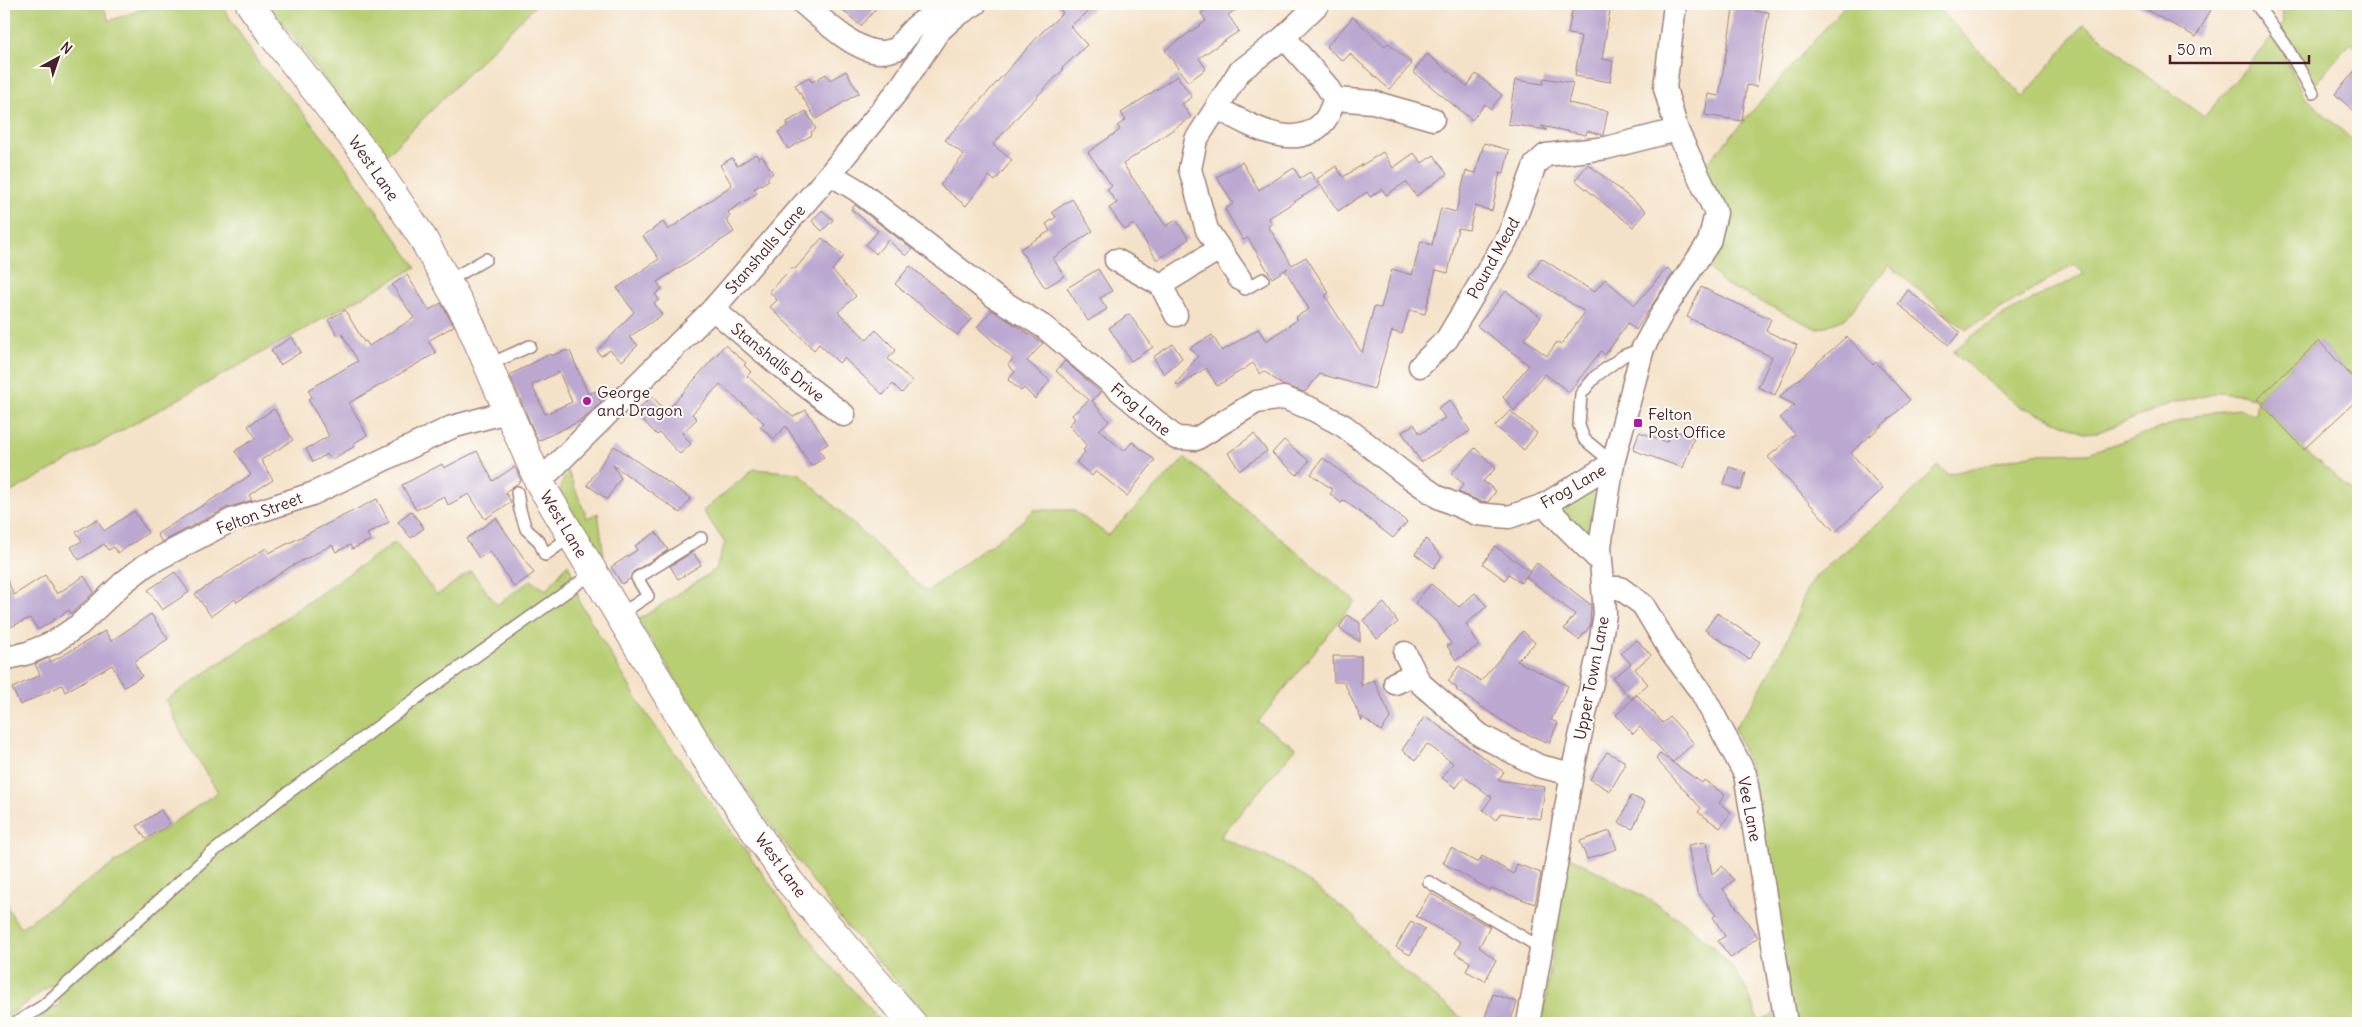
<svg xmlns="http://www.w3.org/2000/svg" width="2362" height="1027" viewBox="0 0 2362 1027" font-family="Delius,sans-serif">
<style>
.green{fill:#b8ce73;stroke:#81764f}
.building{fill:#bba7d0;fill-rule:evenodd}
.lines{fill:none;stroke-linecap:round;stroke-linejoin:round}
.lane-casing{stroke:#9f807a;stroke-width:14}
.street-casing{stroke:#9f807a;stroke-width:25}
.secondary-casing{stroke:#9f807a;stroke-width:30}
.lane{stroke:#fff;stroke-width:11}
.street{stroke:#fff;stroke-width:22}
.secondary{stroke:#fff;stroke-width:28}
.poi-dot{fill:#b5179e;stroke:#fdfcf7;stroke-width:2}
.labels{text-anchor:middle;stroke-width:4;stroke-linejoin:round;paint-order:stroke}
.street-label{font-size:16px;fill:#4a1f2b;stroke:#fdfcf7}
.poi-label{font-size:16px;fill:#4a1f2b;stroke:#fdfcf7;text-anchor:start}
</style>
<rect width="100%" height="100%" fill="#fdfcf7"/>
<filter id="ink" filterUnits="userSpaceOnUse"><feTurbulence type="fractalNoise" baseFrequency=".02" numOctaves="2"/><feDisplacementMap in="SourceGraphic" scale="10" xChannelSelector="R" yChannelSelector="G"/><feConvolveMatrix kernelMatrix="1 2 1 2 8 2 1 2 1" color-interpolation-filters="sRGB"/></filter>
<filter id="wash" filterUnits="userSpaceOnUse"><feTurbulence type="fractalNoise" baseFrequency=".0096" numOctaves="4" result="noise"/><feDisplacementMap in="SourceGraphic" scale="20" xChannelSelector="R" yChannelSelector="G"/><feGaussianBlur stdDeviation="1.12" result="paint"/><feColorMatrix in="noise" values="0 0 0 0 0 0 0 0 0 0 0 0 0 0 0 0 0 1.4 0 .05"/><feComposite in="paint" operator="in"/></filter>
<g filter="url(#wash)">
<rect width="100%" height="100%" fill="#f4e2c8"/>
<g class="green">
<path d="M4 4H103L109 21 157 4H221L259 64 296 104 341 160 416 267 4 496Z"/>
<path d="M268 4H537L384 158Z"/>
<path d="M1846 4H1935L2023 97 2084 24 2148 76 2204 117 2274 35 2305 97 2358 145V383L2319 341 2257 399 2304 449 2358 496V1023H1792L1752 772 1734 728 1752 704 1789 636 1806 591 1816 576 1898 506 1938 466 1948 474 2034 454 2088 453 2204 413 2239 409 2255 414 2257 399 2237 394 2218 392 2172 403 2099 432 2084 433 2029 409 2020 408 1953 352C1990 317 2039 297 2084 274L2074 264 1966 330 1889 265 1845 319 1817 329 1723 283 1709 268 1727 226 1726 214V206L1701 170Z"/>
<path d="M2282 4H2358V49L2350 43 2314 85 2290 39 2280 28 2283 25Z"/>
<path d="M1185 458 1355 601 1258 722 1296 748 1220 837 1291 868 1354 917 1369 936 1405 972 1468 1023H934L843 922 762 813 638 620 715 570 725 543 703 511 754 469 799 473 926 592 1020 523 1034 510H1073L1108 535Z"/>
<path d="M568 471 587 518 598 513 604 556 562 498 560 487Z"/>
<path d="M1605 478 1592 542 1555 503Z"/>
<path d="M395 542 437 595 471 571 497 605 531 580 546 590 568 564 576 583 579 601 643 709 820 953 882 1023H31L61 1003 51 985 4 1019V902L20 928 218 792 183 737 166 700Z"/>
<path d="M1567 855C1631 891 1704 921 1744 985 1750 996 1754 1009 1759 1021L1774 1014 1776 1023H1542Z"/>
</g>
<g id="blocks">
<g class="building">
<path d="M836 4H880L861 26Z"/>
<path d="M1056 4H1099L1070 26 1087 45 1062 68 1063 70 1021 113 993 145 1012 160 995 181 989 176 966 206 940 185 964 155 945 140 1041 33 1063 13Z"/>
<path d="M1215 4H1244L1228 15 1239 31 1199 58 1206 69 1188 82 1165 50 1206 21 1201 13Z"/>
<path d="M1573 4H1611L1602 59 1613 61 1610 82 1575 76 1581 36 1568 34Z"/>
<path d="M1734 4H1756L1755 11 1769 12 1757 87 1747 85 1742 121 1705 115 1708 94 1719 96Z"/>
<path d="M2136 4H2214L2196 37Z"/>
<path d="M1353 17 1385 46 1388 43 1412 64 1389 89 1350 54 1343 61 1326 47Z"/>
<path d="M1427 54 1467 86 1476 74 1502 95 1491 109 1485 104 1472 120 1413 72Z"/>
<path d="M2358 67V115L2335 94Z"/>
<path d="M846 71 859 93 816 119 795 85 809 77 812 82 826 74 830 80Z"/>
<path d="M1177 76 1192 97 1182 104 1191 117 1123 164 1166 226 1176 220 1189 239 1157 260 1134 224 1125 230 1109 208 1117 203 1107 189 1112 186 1088 152 1120 130 1117 126 1126 120 1121 113Z"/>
<path d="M1544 78 1573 83 1568 103 1608 111 1603 135 1587 131 1586 135 1541 126 1547 130 1508 124 1515 80 1543 84Z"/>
<path d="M806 111 816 129 811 132 812 135 788 149 778 132 787 126V122Z"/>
<path d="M1484 143 1509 150 1504 173 1500 172 1492 211 1475 206 1469 230 1458 228 1448 273 1436 270 1425 314 1409 310 1402 334 1392 331 1374 389 1320 374 1305 392 1282 385 1264 371 1260 374 1253 363 1217 386 1206 368 1178 386 1176 384 1198 356 1190 348 1212 335 1222 351 1258 329 1266 341 1297 320 1296 317 1309 309 1285 270 1288 268 1272 278 1248 238 1243 240 1225 209 1233 204 1217 177 1242 162 1259 190 1294 168 1300 178 1310 172 1319 186 1269 218 1272 224 1268 226 1292 265 1306 257 1329 293 1325 296 1362 353 1374 307 1381 308 1392 269 1412 275 1421 241 1432 245 1441 208 1456 212 1466 171 1476 173Z"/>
<path d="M1383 152 1393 168 1414 153 1422 163 1434 155 1447 174 1416 196 1406 182 1386 195 1382 189 1370 197 1367 192 1338 211 1317 179 1336 166 1343 177Z"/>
<path d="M756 154 759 159 762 156 773 173 767 178 769 180 754 189 757 193 728 212 730 216 726 219 734 232 657 282 662 289 655 294 659 300 654 303 662 315 629 337 638 345 622 361 610 350 601 356 597 351 634 312 617 288 659 259 643 236 663 222 668 230 732 185 720 165 732 158 737 166Z"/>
<path d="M1588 164 1646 211 1633 227 1575 180Z"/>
<path d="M1072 199 1093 231 1053 258 1064 276 1045 288 1020 249 1050 231 1046 224 1056 217 1052 212Z"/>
<path d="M855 205 912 249 906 256 888 240 876 254 866 245 878 231 851 209Z"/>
<path d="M822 210 833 220 822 231 812 221Z"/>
<path d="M822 238 844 256 832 270 856 296 838 312 867 340 876 330 896 350 888 359 912 381 902 393 893 384 883 395 844 358 839 363 819 344 814 350 770 307 777 300 769 291 793 267 795 269Z"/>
<path d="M1541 258 1594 292 1605 279 1635 305 1667 268 1673 273 1636 330 1628 323 1605 355 1601 351 1569 392 1545 374 1514 411 1503 397 1529 365 1477 326 1506 291 1541 317 1524 339 1547 356 1557 342 1561 345 1585 312 1530 277Z"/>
<path d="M910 266 972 318 957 335 895 284Z"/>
<path d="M1098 269 1112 291 1100 298 1107 309 1088 321 1067 288Z"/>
<path d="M407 275 429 310 441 303 454 326 428 341 436 353 349 403 367 435 353 444 355 446 331 460 327 454 313 462 306 449 329 436 308 399 312 397 308 390 358 361 342 334 338 336 328 320 345 310 364 342 366 341 369 346 414 318 392 285Z"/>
<path d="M1701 287 1771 319 1766 331 1797 345 1775 395 1758 387 1772 357 1687 317Z"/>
<path d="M1908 290 1960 332 1949 345 1898 304Z"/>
<path d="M992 310 1043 343 1027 361 1050 381 1035 399 1024 388 1021 391 1008 380 1015 372 1008 365 1013 359 977 327Z"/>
<path d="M1129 314 1153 347 1131 361 1109 328Z"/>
<path d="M1847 336 1873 365 1876 362 1910 400 1851 453 1883 489 1835 532 1768 457 1795 434 1780 418 1795 405 1779 397Z"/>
<path d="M292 337 301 352 280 365 271 350Z"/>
<path d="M2319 341 2358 383V399L2304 449 2257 399Z"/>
<path d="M1173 344 1182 358 1164 374 1153 357Z"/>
<path d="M725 345 746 363 744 365 751 372 747 376 793 417 806 410 828 444 819 449 824 458 811 466 786 426 774 439 760 427 764 423 720 384 692 414 697 419 682 433 691 444 680 454 660 433 657 435 635 412 652 396 666 412Z"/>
<path d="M564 351H570L588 394 596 391 601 402 582 420 538 441 510 375 550 354 551 356ZM559 372 572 402 545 414 532 385Z"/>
<path d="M1065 361 1100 392 1092 401 1109 421 1099 430 1124 451 1132 442 1155 460 1127 496 1096 471 1092 476 1076 462 1085 452 1083 450 1087 446 1069 425 1075 419 1072 415 1089 400 1056 371Z"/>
<path d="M1450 400 1470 431 1421 462 1402 432 1414 424 1420 434 1445 418 1438 408Z"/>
<path d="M274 409 293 440 261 460 273 480 249 495 252 500 226 508 162 542 157 534 251 475 235 451 256 438 248 426Z"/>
<path d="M1510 411 1537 433 1524 450 1495 426Z"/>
<path d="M1672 430 1694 438 1683 468 1633 450 1639 432 1667 442Z"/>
<path d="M1254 434 1267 451 1240 470 1228 453Z"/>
<path d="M1284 440 1309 461 1297 475 1272 453Z"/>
<path d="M614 446 691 498 680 513 613 465 621 478 607 499 587 485Z"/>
<path d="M1475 448 1496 468 1483 481 1496 491 1488 502 1480 501 1458 492 1464 484 1451 474Z"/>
<path d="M477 451 493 481 514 467 517 471 521 481 505 492 511 502 485 519 469 494 448 505 444 496 416 510 402 485 442 464 444 468Z"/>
<path d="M1323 458 1383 502 1407 522 1393 538 1344 500 1341 503 1330 494 1333 490 1311 474Z"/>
<path d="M1729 467 1746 472 1741 490 1724 485Z"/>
<path d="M377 499 389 522 367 534 371 540 352 549 350 545 336 552 332 545 290 567 237 602 235 599 211 616 195 594 266 548 269 553Z"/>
<path d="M134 511 148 533 118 553 114 547 108 550 104 544 79 560 71 547 82 541 76 532 97 519 104 531Z"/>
<path d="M411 511 424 528 411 538 398 522Z"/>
<path d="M496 518 534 573 514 587 490 551 479 558 466 539Z"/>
<path d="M656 532 668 550 633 572 630 579 622 584 611 567 637 550 635 546Z"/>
<path d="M1426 539 1442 557 1434 568 1415 554Z"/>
<path d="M1495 546 1530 571 1521 583 1509 574 1505 580 1483 564Z"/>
<path d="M693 552 701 565 678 579 670 566Z"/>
<path d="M1537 563 1591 605 1590 626 1579 640 1564 629 1575 614 1526 577Z"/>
<path d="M175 572 189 592 162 610 148 590Z"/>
<path d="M4 573 14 595 45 575 57 594 84 576 94 592 71 614 69 610 38 630 30 618 4 630Z"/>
<path d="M1431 584 1459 607 1475 593 1487 606 1466 624 1479 645 1456 660 1447 646 1451 644 1439 624 1415 603Z"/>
<path d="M1384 603 1398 622 1377 639 1363 620Z"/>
<path d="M1717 613 1760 642 1749 659 1705 630Z"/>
<path d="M151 614 168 639 134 662 142 676 124 687 112 665 65 692 62 685 20 705 12 688 40 675 35 664 49 658 51 662 105 631 111 641Z"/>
<path d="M1347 615 1360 623V642L1339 628Z"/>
<path d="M1523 631 1535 643 1517 661 1568 686 1551 720 1558 723 1549 743 1515 729 1456 690 1457 688 1448 681 1459 666 1481 681Z"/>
<path d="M1637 640 1651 655 1635 669 1648 684 1631 699 1613 678 1631 664 1621 653Z"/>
<path d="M1333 656H1361V686L1374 680 1391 717 1381 731 1362 717V721L1344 682H1334Z"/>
<path d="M1637 695 1663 723 1670 717 1694 743 1673 762 1640 727 1633 734 1616 715Z"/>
<path d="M1425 716 1504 772 1498 780 1545 787 1541 819 1501 813 1496 820 1483 810 1492 797 1464 777 1456 788 1442 778 1453 763 1427 744 1416 760 1402 750Z"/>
<path d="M1607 752 1624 761V767L1610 791 1590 779Z"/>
<path d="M1660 754 1702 783 1704 780 1725 795 1719 803 1731 812 1720 828 1698 812 1701 808 1656 759Z"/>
<path d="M1631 796 1645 802 1633 829 1619 823Z"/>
<path d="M161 810 170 824 146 839 137 826Z"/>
<path d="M1610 831 1617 849 1587 859 1580 841Z"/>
<path d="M1706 842 1712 874 1722 866 1734 880 1723 889 1758 937 1731 958 1718 941 1725 936 1713 917 1716 915 1697 892 1688 845Z"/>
<path d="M1451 848 1478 863 1482 856 1514 874 1517 864 1541 873 1535 904 1491 888 1490 890 1443 863Z"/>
<path d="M1430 893 1490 927 1479 947 1496 960 1485 981 1466 971 1470 962 1455 953 1461 942 1416 916Z"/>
<path d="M1411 921 1425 929 1410 955 1396 947Z"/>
<path d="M1493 994 1517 1002 1510 1023H1493L1484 1020Z"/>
</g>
</g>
</g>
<g filter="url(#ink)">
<use href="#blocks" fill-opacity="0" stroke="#9f807a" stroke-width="1"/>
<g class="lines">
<defs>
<g id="lane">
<path d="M2256 4 2285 44 2313 93"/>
<path d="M1240 279 1245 289 1263 279"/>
<path d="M448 281 486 259"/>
<path d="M488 365 530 346"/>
<path d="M1613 463 1584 439 1579 425 1581 394 1596 376 1623 356 1643 348"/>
<path d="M517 492 520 510 526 529 539 541 545 555 571 536"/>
<path d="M619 615 648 596 637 578 701 538"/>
<path d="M1429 882 1541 948"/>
<path d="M16 1023 43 1006 209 855 285 795 421 695 594 572"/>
</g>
<g id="street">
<path d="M804 4C823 20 856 52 881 52 886 52 892 50 897 49 913 27 923 12 953 18"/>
<path d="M1284 37 1326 85 1335 99 1373 102 1433 119"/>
<path d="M1217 108C1246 123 1297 156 1325 120 1329 115 1332 106 1335 99"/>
<path d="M830 174 857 190 995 297 1044 327 1176 438 1196 439 1256 402 1284 398 1314 410 1344 426 1405 474 1438 497 1477 514 1509 517 1544 505 1613 463"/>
<path d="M1116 260 1161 285 1176 315"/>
<path d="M1240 279 1207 230 1190 169 1196 140 1239 72 1284 37 1318 4"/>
<path d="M1161 285 1219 249"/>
<path d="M713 309 780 366 844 415"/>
<path d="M1420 366 1447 339 1509 235 1535 165 1546 155 1606 148 1677 130"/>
<path d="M539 482 713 309 830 174 900 88 938 32 953 18 975 4"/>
<path d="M1544 505 1600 561"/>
<path d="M1605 588H1620L1643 605 1670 650 1702 693 1745 774 1786 1023"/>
<path d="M1405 653 1420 683 1480 735 1539 766 1572 774"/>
<path d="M4 659 28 653 54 642 79 625 124 582 146 565 232 520 312 494 452 427 507 412"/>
<path d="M1395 683 1415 674"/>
<path d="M1528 1023 1572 774 1599 650 1605 614 1600 546 1613 463 1643 348 1664 310 1709 242 1716 213 1677 130 1665 88 1675 4"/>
</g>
<path id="secondary" d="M250 4 272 35 369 158 422 237 468 319 539 482 703 754 789 881 912 1023"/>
</defs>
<use href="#lane" class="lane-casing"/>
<use href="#street" class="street-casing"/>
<use href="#secondary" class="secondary-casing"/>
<use href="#lane" class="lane"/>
<use href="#street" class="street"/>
<use href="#secondary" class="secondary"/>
</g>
</g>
<g class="poi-dot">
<circle cx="587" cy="401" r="5"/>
<rect x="1633" y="418" width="10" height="10" rx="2.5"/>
</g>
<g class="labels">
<g class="street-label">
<text transform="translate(374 168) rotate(55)" y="6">West Lane</text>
<text transform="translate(765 249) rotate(-49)" y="6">Stanshalls Lane</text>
<text transform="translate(1493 258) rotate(-61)" y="6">Pound Mead</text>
<text transform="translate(778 362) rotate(39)" y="6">Stanshalls Drive</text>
<text transform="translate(1141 409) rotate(40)" y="6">Frog Lane</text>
<text transform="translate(1573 486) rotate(-30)" y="6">Frog Lane</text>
<text transform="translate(259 513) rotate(-21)" y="6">Felton Street</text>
<text transform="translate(564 524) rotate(59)" y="6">West Lane</text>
<text transform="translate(1591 678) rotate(-79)" y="6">Upper Town Lane</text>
<text transform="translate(1750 809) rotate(79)" y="6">Vee Lane</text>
<text transform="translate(781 865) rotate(54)" y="6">West Lane</text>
</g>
<g class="poi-label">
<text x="597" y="398">George<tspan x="597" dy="18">and Dragon</tspan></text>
<text x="1648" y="420">Felton<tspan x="1648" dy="18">Post Office</tspan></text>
</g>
</g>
<rect width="2362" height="1027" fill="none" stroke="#fdfcf7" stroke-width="20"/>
<g transform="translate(58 58) rotate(40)" stroke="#fdfcf7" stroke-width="4" paint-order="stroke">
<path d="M0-4L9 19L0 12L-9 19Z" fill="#4a1f2b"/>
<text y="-8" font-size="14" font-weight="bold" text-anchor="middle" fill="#4a1f2b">N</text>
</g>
<path d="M2170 55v8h139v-8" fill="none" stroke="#4a1f2b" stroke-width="2.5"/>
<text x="2177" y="55" font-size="15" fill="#4a1f2b" stroke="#fdfcf7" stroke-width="4" paint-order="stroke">50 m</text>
</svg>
